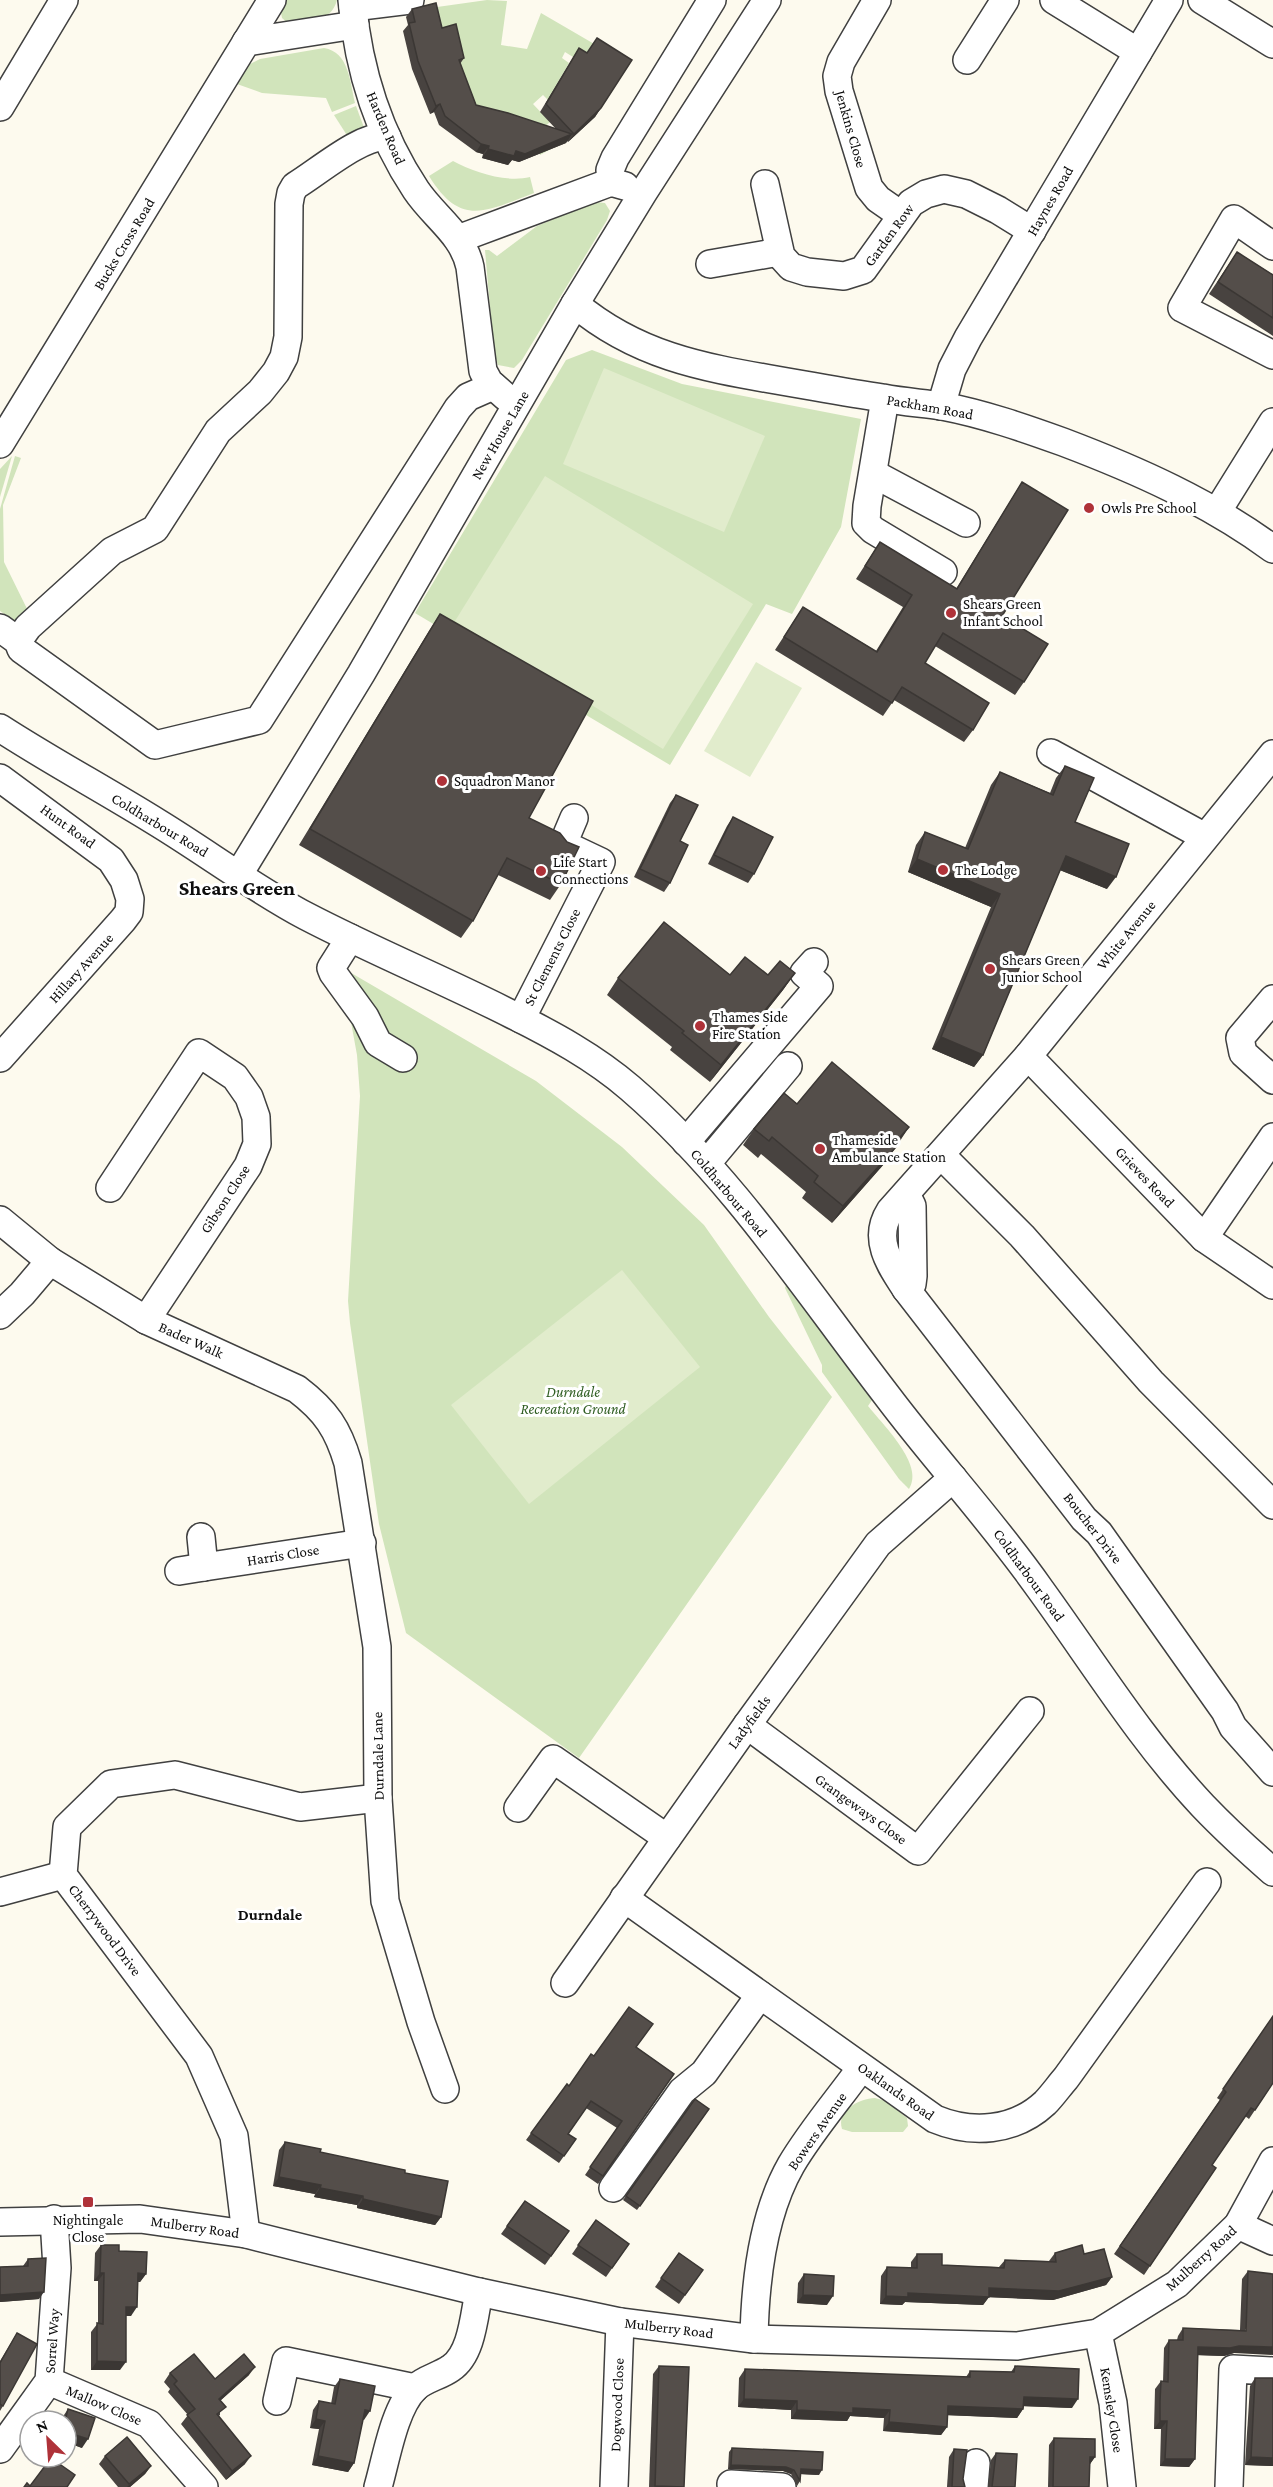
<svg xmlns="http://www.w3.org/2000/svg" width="1273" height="2487" viewBox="0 0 1273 2487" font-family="'Crimson Pro',serif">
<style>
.green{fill:#d1e4bb}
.pitch{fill:#e1eccc}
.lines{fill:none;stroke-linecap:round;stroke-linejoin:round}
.minor-casing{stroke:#404040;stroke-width:30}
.minor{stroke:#fff;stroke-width:27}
.wall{fill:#484340}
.shaded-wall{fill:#3b3734}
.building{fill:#544e4a;stroke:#3b3734;stroke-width:1.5}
.poi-dot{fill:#af3239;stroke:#fff;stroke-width:2}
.labels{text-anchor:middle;stroke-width:6;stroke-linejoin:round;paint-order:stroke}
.street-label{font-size:15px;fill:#0d0d0d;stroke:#fff}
.poi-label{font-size:15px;fill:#0d0d0d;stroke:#fff;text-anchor:start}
.park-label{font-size:15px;font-style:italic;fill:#305e23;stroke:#fff}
.neighbourhood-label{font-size:16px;font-weight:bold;fill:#0d0d0d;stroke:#fff}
.district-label{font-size:21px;font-weight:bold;fill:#0d0d0d;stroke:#fff}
</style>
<rect width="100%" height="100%" fill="#fdfaee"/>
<g class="green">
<path d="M286 0H337C331 23 309 20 289 24L282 18 281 13Z"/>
<path d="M487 0 507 1 501 45 527 49 541 13 608 52 581 62 565 52 562 58 569 63 548 100 543 95 533 104 550 122 537 134 551 149 540 155 535 138 487 129 436 36 430 8Z"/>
<path d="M324 48C349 52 350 82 355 103L332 112 326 98 262 93 237 84 250 64 260 59Z"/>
<path d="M356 106 366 133 350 140 334 115Z"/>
<path d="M453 161C473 172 506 183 530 177L534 193C486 211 461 228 429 176Z"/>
<path d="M595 202 605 203 610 211 607 220 522 360 514 368 498 365 494 353 485 250H489L497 256 537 226Z"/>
<path d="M592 350 682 384 861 419 841 527 792 614 766 604 670 765 415 613 566 360Z"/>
<path d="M12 456 0 497V469Z"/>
<path d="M15 456 21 458 3 505 4 562 33 621 25 628 0 611V509Z"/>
<path d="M341 967 536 1081 622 1147 704 1225 769 1317 832 1397 579 1758 406 1633 379 1524 350 1323 348 1301 360 1096 357 1055Z"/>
<path d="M786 1285 872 1400 868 1406C883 1425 925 1465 909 1489L899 1479 822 1372V1365L785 1288Z"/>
<path d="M875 2098 886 2101 907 2118 908 2126 903 2132H852L842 2129C836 2110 859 2099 875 2098Z"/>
</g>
<g class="pitch">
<path d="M604 368 765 436 724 532 563 464Z"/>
<path d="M545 476 753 604 663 749 455 621Z"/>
<path d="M756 662 802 688 750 777 704 751Z"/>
<path d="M622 1270 700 1367 529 1504 451 1405Z"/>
</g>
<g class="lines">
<defs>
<g id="minor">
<path d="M352 0C358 67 378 133 416 190 434 217 463 234 470 267L483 371 489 382 506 397"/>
<path d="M877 0 841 62 837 76 839 91 869 188 878 199 901 215"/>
<path d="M1054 0 1138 52"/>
<path d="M1202 0 1273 44"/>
<path d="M353 7 410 0"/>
<path d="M246 42 355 25"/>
<path d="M967 60 1005 0"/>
<path d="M0 107 64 0"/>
<path d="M611 182 610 170 615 158 712 0"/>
<path d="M765 184 781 256 791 267 807 272 844 276 863 270 911 203 926 194 944 189 966 194 998 210 1032 231"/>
<path d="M458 239 611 182 625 186"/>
<path d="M1273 246 1234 219 1182 308 1273 355"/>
<path d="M710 264 779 252"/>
<path d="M575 304C636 355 700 367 776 380 812 386 847 393 883 398 903 402 922 403 942 406 984 414 1024 428 1063 442 1137 470 1209 502 1273 549"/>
<path d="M885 399 867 506 866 523 873 530 943 572"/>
<path d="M941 406 952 369 968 338 1169 0"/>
<path d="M0 444 272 0"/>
<path d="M874 474 966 523"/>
<path d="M1217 512 1273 422"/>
<path d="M0 628 18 641 21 649 155 745 259 720 458 408 468 397 493 386"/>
<path d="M18 641 28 627 112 551 155 529 218 431 260 392 276 372 284 357 288 337 289 204 291 193 295 186C317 173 362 134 387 137"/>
<path d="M0 728C51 761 105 790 158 823 207 853 255 889 306 916 373 951 444 980 511 1014 553 1035 594 1057 630 1088 732 1176 806 1291 888 1397 937 1462 993 1522 1040 1589 1093 1662 1141 1740 1203 1806 1225 1829 1249 1851 1273 1872"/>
<path d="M1051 753 1205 837"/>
<path d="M1273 754 1028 1056 890 1211C872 1239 890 1265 906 1289L1084 1519 1099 1533 1225 1711 1233 1727 1273 1772"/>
<path d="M0 778 111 860 124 880 130 899 129 912 123 920 0 1058"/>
<path d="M239 874 361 674 575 304 643 193 767 0"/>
<path d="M350 938 331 968 333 973 365 1017 378 1043 403 1058"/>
<path d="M1273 999 1240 1038 1243 1053 1273 1080"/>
<path d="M521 1019 601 862 563 844 574 818"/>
<path d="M1028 1056 1204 1238 1273 1285"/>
<path d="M686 1142 819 986 804 973 814 962"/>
<path d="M941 1155 1022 1236 1151 1382 1273 1505"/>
<path d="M707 1163 788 1066"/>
<path d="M110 1188 199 1053 235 1077 249 1097 256 1117 257 1144 248 1166 146 1320"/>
<path d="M906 1194 912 1206 913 1276 912 1284 906 1289"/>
<path d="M0 1220 50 1261 146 1320 297 1389C326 1411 338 1429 348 1463L377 1647 378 1798 385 1901 421 2022 445 2089"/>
<path d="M1204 1238 1273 1137"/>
<path d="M0 1315 22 1294 50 1261"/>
<path d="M201 1537 204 1567 362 1543"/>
<path d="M179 1571 204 1567"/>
<path d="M747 1725 918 1851 1030 1711"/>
<path d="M518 1808 553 1759 667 1838"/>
<path d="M0 1892 63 1875"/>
<path d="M624 1898 935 2119C971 2134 1014 2132 1045 2103 1052 2096 1059 2086 1066 2078L1207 1882"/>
<path d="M565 1983 747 1725 878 1544 953 1478"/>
<path d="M613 2188 682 2091 704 2073 760 1995"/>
<path d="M0 2222 140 2219 246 2234 479 2292 620 2322 754 2339 1017 2346 1098 2333 1177 2284 1238 2225 1273 2161"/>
<path d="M1238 2225 1273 2241"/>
<path d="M246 2234 234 2136 199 2056 63 1875 67 1827 111 1784 175 1775 300 1807 378 1798"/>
<path d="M1098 2333 1113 2403 1122 2487"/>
<path d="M754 2339C755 2283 763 2214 791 2165 811 2131 838 2100 861 2068"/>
<path d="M49 2381 149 2424 204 2487"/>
<path d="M277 2401 286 2361 415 2388"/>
<path d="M0 2449 49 2381 57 2268 54 2219"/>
<path d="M731 2484 782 2487"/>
<path d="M378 2487C386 2460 394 2408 415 2388 424 2379 440 2376 451 2368 472 2354 474 2316 479 2292"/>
<path d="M614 2487 620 2322"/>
<path d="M974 2487 976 2463"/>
<path d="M1229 2487 1233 2369 1273 2371"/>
</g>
</defs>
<use href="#minor" class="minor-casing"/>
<use href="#minor" class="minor"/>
</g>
<g class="wall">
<path d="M412 9 442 28 464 58 460 64 476 105 556 129 540 112 579 48 601 108 595 117 568 142 567 141 566 143 519 162 512 160 508 165 482 158 483 154 476 152 439 125 434 112 430 114 412 69 403 31 408 25 406 17Z"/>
<path d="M1237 252 1273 275V336L1209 294Z"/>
<path d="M1022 482 1002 616 1024 682 1015 695 935 646 925 663 973 730 964 742 894 700 883 716 775 650 803 607 876 651 903 607 856 579 880 542 956 589 1014 495Z"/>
<path d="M440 614 529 818 561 884 550 900 498 875 473 921 461 938 299 845 429 631Z"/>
<path d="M1065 766 1075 822 1107 889 1060 870 983 1055 974 1067 932 1049 991 907 908 872 916 845 925 832 965 848 991 785 1000 772 1050 793 1056 778Z"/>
<path d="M676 795 680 841 670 883 664 892 634 877 670 803Z"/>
<path d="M733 817 754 874 748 883 708 864 727 826Z"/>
<path d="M795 973 783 990 710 1082 670 1050 672 1047 607 995 618 978 730 975H768Z"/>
<path d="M797 1104 909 1127 895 1147H896L884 1164 832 1223 802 1198 806 1192 761 1154 758 1158 743 1145 754 1129Z"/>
<path d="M1273 2016V2083L1249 2119 1245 2116 1212 2165 1216 2168 1144 2275 1114 2254 1220 2100 1217 2098Z"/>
<path d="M636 2047 674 2074 598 2184 585 2175 617 2128 586 2108 568 2134 576 2139 559 2163 526 2140 567 2084 569 2086 594 2056Z"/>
<path d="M695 2099 709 2109 637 2210 623 2200Z"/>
<path d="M285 2142 320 2152 405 2173 441 2217 435 2225 357 2208V2205L314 2197 315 2194 273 2186 279 2150Z"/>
<path d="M525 2201 569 2231 545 2265 501 2234Z"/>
<path d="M596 2220 629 2244 606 2277 572 2254Z"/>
<path d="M101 2245 119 2251 146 2274 140 2282H138L131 2316H126L120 2370H91V2332L98 2323V2281H94L95 2253Z"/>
<path d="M679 2253 703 2270 679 2304 655 2287Z"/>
<path d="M1055 2253 1084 2254 1112 2277 1106 2285 1053 2300 989 2297 983 2305 905 2302 902 2305 880 2304 881 2276 887 2267 911 2268V2262L917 2254 942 2265 999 2267 1005 2260 1049 2261Z"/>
<path d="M28 2259 39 2299 0 2302V2267L23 2266Z"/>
<path d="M1248 2271 1273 2274 1234 2353 1224 2356 1198 2355 1195 2459 1189 2467 1160 2466 1161 2429H1154L1155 2389 1161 2381 1163 2382 1164 2348 1169 2340H1177L1178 2336 1183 2328 1240 2330 1242 2279Z"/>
<path d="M804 2274 827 2305 797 2303 798 2283Z"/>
<path d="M17 2333 3 2406 0 2411V2361Z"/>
<path d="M659 2366 684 2487H649L653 2374Z"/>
<path d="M1015 2366 1072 2408 1024 2406 1023 2409 1017 2418 947 2415V2427L941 2435 883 2431 884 2418 850 2416 847 2421 791 2419V2410L738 2407 739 2378 745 2369 966 2377 970 2371 1011 2372Z"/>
<path d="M170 2373 215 2379 249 2375 220 2401V2415L218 2416 245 2464 226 2480 181 2424 188 2415 168 2392 170 2389 164 2382Z"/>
<path d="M1255 2378 1273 2466 1245 2465 1250 2386Z"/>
<path d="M340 2379 364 2420 363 2419 354 2463 348 2472 312 2465 319 2429 310 2428 313 2410 319 2401 331 2404 334 2387Z"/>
<path d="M68 2409 82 2448 66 2442V2421H61L62 2418Z"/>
<path d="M1054 2438 1095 2457 1090 2464 1089 2487H1048L1049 2445Z"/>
<path d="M732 2448 819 2475 801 2474 800 2481 797 2486 791 2474 783 2471 728 2469 729 2452Z"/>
<path d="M954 2449 963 2479 965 2487H947L949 2457Z"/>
<path d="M996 2453 1015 2487H988L991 2460Z"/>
<path d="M105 2456 151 2466 145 2474 130 2487H118L99 2464Z"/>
</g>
<g class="shaded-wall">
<path d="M440 104 434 112 430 114 436 106Z"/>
<path d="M601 108 595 117 568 142 574 134Z"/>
<path d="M572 134 566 143 519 162 512 160 508 165 482 158 488 149 516 151Z"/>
<path d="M481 144 489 146 483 154 476 152Z"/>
<path d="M1066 856 1116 877 1107 889 1057 869Z"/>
<path d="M917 859 1000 894 991 907 908 872Z"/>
<path d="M795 973 783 990 710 1082 721 1065Z"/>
<path d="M941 1037 983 1055 974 1067 932 1049Z"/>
<path d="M909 1127 898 1144 882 1162 893 1145Z"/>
<path d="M896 1147 884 1164 832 1223 843 1206Z"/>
<path d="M279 2177 321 2185 315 2194 273 2186Z"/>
<path d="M320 2188 363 2196 357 2205 314 2197Z"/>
<path d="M363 2199 441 2217 435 2225 357 2208Z"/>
<path d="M100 2273H104L98 2281H94Z"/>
<path d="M138 2273 146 2274 140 2282H132Z"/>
<path d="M1112 2277 1106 2285 1053 2300 983 2297 989 2288Z"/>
<path d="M44 2292 39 2299 0 2302V2295Z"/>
<path d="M908 2293 989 2297 983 2305 905 2302 902 2305 880 2304 886 2296Z"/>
<path d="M803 2295 833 2296 827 2305 797 2303Z"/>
<path d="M126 2307H137L131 2316H120Z"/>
<path d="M1239 2346 1273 2347V2355L1234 2353 1224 2356 1193 2355 1198 2347Z"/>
<path d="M97 2361 126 2362 120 2370H91Z"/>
<path d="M255 2367 249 2375 213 2407 219 2399Z"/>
<path d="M1024 2397 1078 2399 1072 2408 1018 2406Z"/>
<path d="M744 2399 797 2401 791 2410 738 2407Z"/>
<path d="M948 2406 1023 2409 1017 2418 942 2415Z"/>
<path d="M853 2408 890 2410 884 2418 850 2416 847 2421 791 2419 797 2410Z"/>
<path d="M365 2410 370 2411 364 2420 359 2419Z"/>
<path d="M316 2419 325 2421 319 2429 310 2428Z"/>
<path d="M1160 2421H1167L1161 2429H1154Z"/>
<path d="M889 2422 947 2427 941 2435 883 2431Z"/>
<path d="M66 2432 88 2439 82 2448 66 2442Z"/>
<path d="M251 2456 245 2464 226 2480 232 2471Z"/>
<path d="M318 2456 354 2463 348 2472 312 2465Z"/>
<path d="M1090 2457H1095L1090 2464Z"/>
<path d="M1251 2457 1273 2458V2466L1245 2465Z"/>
<path d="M1165 2459H1195L1189 2467 1160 2466Z"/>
<path d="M731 2465 786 2467 794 2470 791 2474 783 2471 728 2469Z"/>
<path d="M151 2466 145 2474 130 2487H127Z"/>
<path d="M801 2469 822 2470 819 2475 798 2474Z"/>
</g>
<g class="building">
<path d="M436 3 442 28 456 24 464 58 459 60 476 105 508 113 572 134 525 154 516 151 514 156 488 149 489 146 481 144 445 116 440 104 436 106 418 61 409 23 415 22 412 9Z"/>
<path d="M597 38 632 60 601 108 574 134 546 104 579 48 587 53Z"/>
<path d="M1237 252 1273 275V318L1218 282Z"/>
<path d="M1022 482 1068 510 1002 616 1048 644 1024 682 943 633 925 663 989 703 973 730 902 687 892 703 784 637 803 607 877 652 912 595 865 566 880 542 957 589Z"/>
<path d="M440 614 593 701 529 818 560 833 567 842 579 847 561 884 507 858 473 921 310 829Z"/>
<path d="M1065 766 1094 778 1075 822 1129 844 1116 877 1066 856 983 1055 941 1037 1000 894 917 859 925 832 968 849 1000 772 1053 795Z"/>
<path d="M676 795 698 805 680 841 688 845 670 883 640 869Z"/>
<path d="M733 817 773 837 754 874 714 855Z"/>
<path d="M664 922 730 975 745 957 768 975 780 961 795 973 721 1065 682 1033 684 1031 618 978Z"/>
<path d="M832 1062 909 1127 893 1145 896 1147 843 1206 814 1182 818 1176 772 1137 769 1141 754 1129 784 1093 797 1104Z"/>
<path d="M629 2007 653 2024 636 2047 674 2074 603 2176 590 2167 622 2121 591 2101 568 2134 576 2139 564 2156 531 2133 567 2084 569 2086 591 2054 594 2056Z"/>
<path d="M1273 2016V2083L1255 2110 1251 2108 1212 2165 1216 2168 1150 2266 1120 2246 1226 2092 1223 2089Z"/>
<path d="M695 2099 709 2109 640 2206 626 2196Z"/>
<path d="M285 2142 321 2149 320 2152 405 2170V2173L448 2181 441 2217 363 2199V2196L320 2188 321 2185 279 2177Z"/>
<path d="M525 2201 569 2231 551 2256 507 2226Z"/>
<path d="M596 2220 629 2244 612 2268 578 2245Z"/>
<path d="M101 2245H119V2251L147 2252 146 2274 138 2273 137 2307H126V2362L97 2361V2323L103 2324 104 2273H100Z"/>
<path d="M1082 2245 1084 2254 1104 2249 1112 2277 1059 2291 989 2288V2297L908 2293V2297L886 2296 887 2267 917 2268V2254H942V2265L1004 2268 1005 2260 1056 2262 1055 2253Z"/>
<path d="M679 2253 703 2270 685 2295 661 2278Z"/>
<path d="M46 2258 44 2292 0 2295V2267L28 2266V2259Z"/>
<path d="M1248 2271 1273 2274V2347L1239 2346 1230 2348 1198 2347 1195 2459H1165L1167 2421H1160V2401L1161 2381 1168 2382 1169 2340H1183V2328L1246 2331Z"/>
<path d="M804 2274 834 2276 833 2296 803 2295Z"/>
<path d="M17 2333 37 2344 3 2406 0 2404V2363Z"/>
<path d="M194 2354 215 2379 244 2354 255 2367 219 2399 226 2407 217 2414 251 2456 232 2471 187 2415 195 2409 174 2384 177 2381 170 2373Z"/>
<path d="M659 2366 689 2367 684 2487 655 2486Z"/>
<path d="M1015 2366 1079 2369 1078 2399 1024 2397 1023 2409 948 2406 947 2427 889 2422 890 2410 853 2408V2413L797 2410V2401L744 2399 745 2369 970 2377V2371L1014 2372Z"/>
<path d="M1255 2378H1273V2458L1251 2457Z"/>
<path d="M340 2379 375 2386 370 2411 365 2410 354 2463 318 2456 325 2421 316 2419 319 2401 335 2404Z"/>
<path d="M68 2409 95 2418 88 2439 66 2432V2421H65Z"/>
<path d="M127 2437 151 2466 129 2484 105 2456Z"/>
<path d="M1054 2438 1095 2439V2457H1090L1089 2487H1053Z"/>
<path d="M732 2448 823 2452 822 2470 801 2469 800 2481 794 2470 786 2467 731 2465Z"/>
<path d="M954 2449 967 2450 963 2479 965 2487H952Z"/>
<path d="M996 2453 1017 2454 1015 2487H992Z"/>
<path d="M51 2458 75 2475 67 2487H24L27 2483 30 2486Z"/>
</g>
<g class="poi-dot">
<circle cx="1089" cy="508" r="6"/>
<circle cx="951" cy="613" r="6"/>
<circle cx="442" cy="781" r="6"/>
<circle cx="943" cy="870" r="6"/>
<circle cx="541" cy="871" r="6"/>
<circle cx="990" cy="969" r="6"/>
<circle cx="700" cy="1026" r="6"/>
<circle cx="820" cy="1149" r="6"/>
<rect x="82" y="2196" width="12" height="12" rx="3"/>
</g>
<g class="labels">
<g class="street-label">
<text transform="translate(386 128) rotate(67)" y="5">Harden Road</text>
<text transform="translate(851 129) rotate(74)" y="5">Jenkins Close</text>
<text transform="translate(1050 201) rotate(-60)" y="5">Haynes Road</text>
<text transform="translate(889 235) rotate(-54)" y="5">Garden Row</text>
<text transform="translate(124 244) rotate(-59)" y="5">Bucks Cross Road</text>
<text transform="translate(930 407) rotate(10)" y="5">Packham Road</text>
<text transform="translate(500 435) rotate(-60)" y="5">New House Lane</text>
<text transform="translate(160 825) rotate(31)" y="5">Coldharbour Road</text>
<text transform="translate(68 826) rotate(36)" y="5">Hunt Road</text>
<text transform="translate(1126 935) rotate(-51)" y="5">White Avenue</text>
<text transform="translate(552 957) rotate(-63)" y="5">St Clements Close</text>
<text transform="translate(81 968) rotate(-48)" y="5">Hillary Avenue</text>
<text transform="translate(1145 1177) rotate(46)" y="5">Grieves Road</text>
<text transform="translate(729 1193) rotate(50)" y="5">Coldharbour Road</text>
<text transform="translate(225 1199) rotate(-57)" y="5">Gibson Close</text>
<text transform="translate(191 1340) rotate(24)" y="5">Bader Walk</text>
<text transform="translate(1093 1528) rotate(52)" y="5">Boucher Drive</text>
<text transform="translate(283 1555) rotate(-9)" y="5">Harris Close</text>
<text transform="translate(1029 1575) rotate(54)" y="5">Coldharbour Road</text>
<text transform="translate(749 1722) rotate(-54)" y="5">Ladyfields</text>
<text transform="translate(378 1756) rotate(-91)" y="5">Durndale Lane</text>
<text transform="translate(861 1809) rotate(36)" y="5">Grangeways Close</text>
<text transform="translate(105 1930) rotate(53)" y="5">Cherrywood Drive</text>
<text transform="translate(896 2091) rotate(35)" y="5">Oaklands Road</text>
<text transform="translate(817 2131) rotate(-55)" y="5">Bowers Avenue</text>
<text transform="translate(195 2227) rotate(8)" y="5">Mulberry Road</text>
<text transform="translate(1201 2258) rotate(-42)" y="5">Mulberry Road</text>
<text transform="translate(669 2328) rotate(7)" y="5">Mulberry Road</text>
<text transform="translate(52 2341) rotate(-86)" y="5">Sorrel Way</text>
<text transform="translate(104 2405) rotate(23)" y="5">Mallow Close</text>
<text transform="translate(617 2405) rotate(-88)" y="5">Dogwood Close</text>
<text transform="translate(1112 2410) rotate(81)" y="5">Kemsley Close</text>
</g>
<g class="poi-label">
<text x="1101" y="513">Owls Pre School</text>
<text x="963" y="609">Shears Green<tspan x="963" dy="17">Infant School</tspan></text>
<text x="454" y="786">Squadron Manor</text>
<text x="553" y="867">Life Start<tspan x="553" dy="17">Connections</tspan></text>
<text x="955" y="875">The Lodge</text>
<text x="1002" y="965">Shears Green<tspan x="1002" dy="17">Junior School</tspan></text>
<text x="712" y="1022">Thames Side<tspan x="712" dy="17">Fire Station</tspan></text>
<text x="832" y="1145">Thameside<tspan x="832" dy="17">Ambulance Station</tspan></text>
<text x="88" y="2225" text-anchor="middle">Nightingale<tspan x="88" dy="17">Close</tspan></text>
</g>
<g class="park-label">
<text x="573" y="1397">Durndale<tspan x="573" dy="17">Recreation Ground</tspan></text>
</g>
<g class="neighbourhood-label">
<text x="270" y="1920">Durndale</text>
</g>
<g class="district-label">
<text x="237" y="895">Shears Green</text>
</g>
</g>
<g transform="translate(48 2439) rotate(335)"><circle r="28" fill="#ffffff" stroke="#9e9e9e" stroke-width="1.5"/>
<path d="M0-4.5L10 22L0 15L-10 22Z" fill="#af3239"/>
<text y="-9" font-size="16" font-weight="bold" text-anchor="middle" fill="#0d0d0d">N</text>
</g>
</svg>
